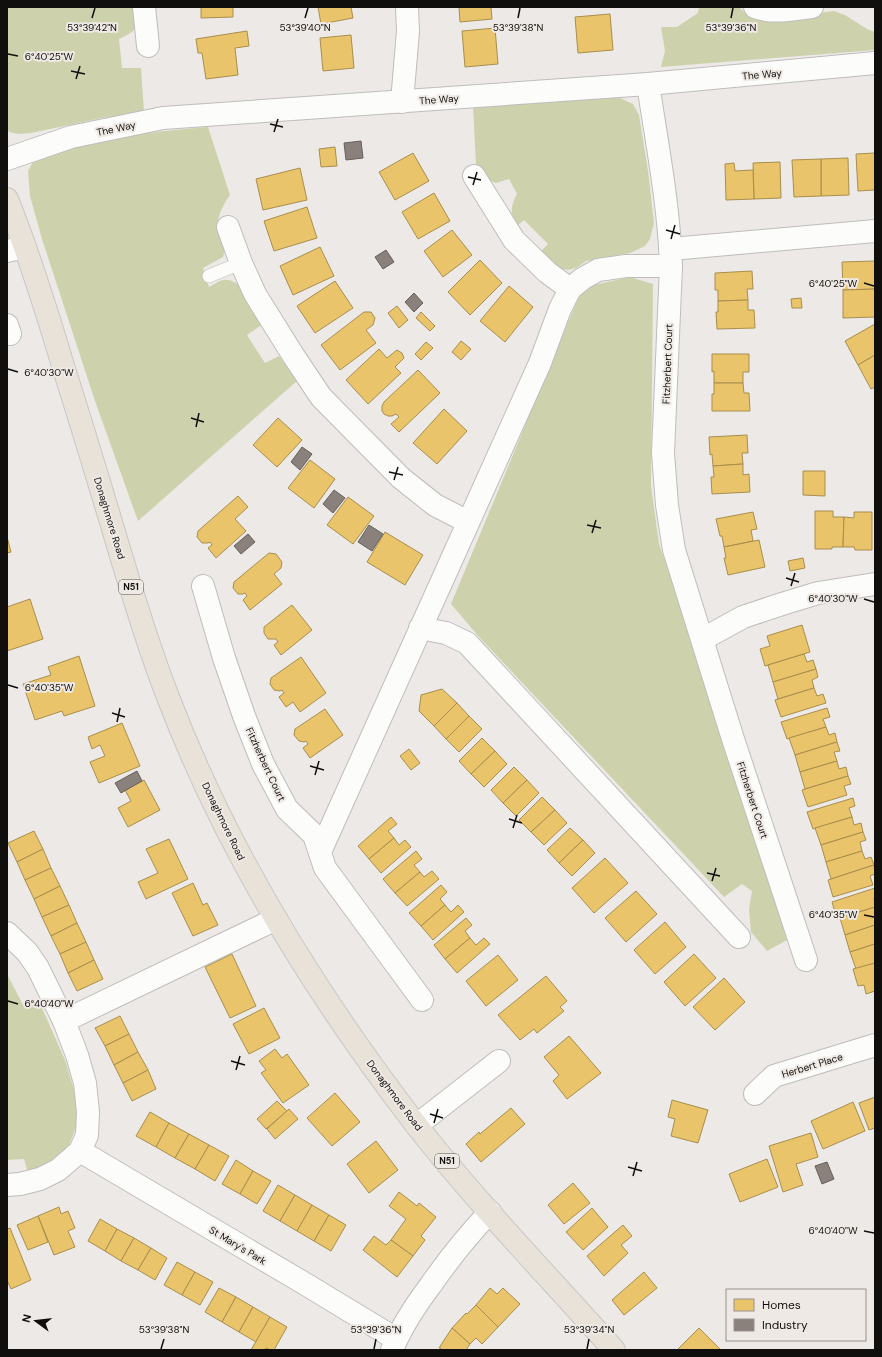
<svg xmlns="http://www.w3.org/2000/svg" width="882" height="1357" viewBox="0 0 882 1357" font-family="'DM Sans',sans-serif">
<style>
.green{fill:#ced2ac}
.homes{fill:#e9c46a;stroke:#a88e4e}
.industry{fill:#8a817c;stroke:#665f5b}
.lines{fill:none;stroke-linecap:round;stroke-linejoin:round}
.lane-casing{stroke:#bfbdbb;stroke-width:14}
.street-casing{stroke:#bfbdbb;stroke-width:24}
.primary-casing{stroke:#c8c7c6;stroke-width:24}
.lane{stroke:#fcfcfb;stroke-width:13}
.street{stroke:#fcfcfb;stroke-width:22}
.primary{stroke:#e8e2d9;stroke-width:22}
.ticks{fill:none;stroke:#110f0d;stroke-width:1.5}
.labels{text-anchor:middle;stroke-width:4;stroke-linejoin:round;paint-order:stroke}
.shield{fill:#eee9e4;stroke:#53504e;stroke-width:1}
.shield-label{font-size:9px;font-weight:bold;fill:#110f0d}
.street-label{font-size:10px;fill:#110f0d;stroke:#eee9e4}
.ticks-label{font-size:10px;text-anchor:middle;fill:#110f0d;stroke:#eee9e4;stroke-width:4;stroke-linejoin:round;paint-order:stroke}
</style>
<rect width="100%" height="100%" fill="#ece9e6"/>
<g class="green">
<path d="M7 7H135C138 29 139 29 119 39L122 68H141L144 112 102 118 31 133 18 134 9 132 7 128Z"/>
<path d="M699 7H739L749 16 762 20 834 11 845 15 867 29 875 32V50L661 67 665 51 661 27H677L698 13Z"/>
<path d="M618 97 633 104 639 115 648 171 654 223 650 239 645 246 630 253 586 261 576 268 568 270 559 268 541 251 548 244 524 220 517 226C510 213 510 207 517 194L509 179 496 183 488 180 476 165 473 105Z"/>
<path d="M208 127 230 195C225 202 220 211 218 220 217 233 229 240 223 257L203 268 209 287C213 285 218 281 223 280 242 276 255 310 263 324L247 335 265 363 279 356 297 381 138 521 95 401 42 239 30 196 28 171 35 158C61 151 87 144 113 139 144 133 176 129 208 127Z"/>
<path d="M630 277 653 284 651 486 659 544 687 623 787 940 767 951 751 932 749 909 752 891 742 884 724 897 480 638 451 604 579 296 594 285Z"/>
<path d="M7 974 23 1005 38 999 65 1060 75 1093 79 1120 69 1145 54 1162 29 1176 24 1159 7 1160Z"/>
</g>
<g class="homes">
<path d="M201 7H233V17L201 18Z"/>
<path d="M318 7H351L353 18 321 24Z"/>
<path d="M459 7H491L492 19 460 22Z"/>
<path d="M610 14 613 50 578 53 575 17Z"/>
<path d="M495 28 498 64 465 67 462 31Z"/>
<path d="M247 31 249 46 235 48 238 75 206 79 202 53H198L196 39Z"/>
<path d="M351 35 354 68 323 71 320 38Z"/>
<path d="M335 147 337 166 321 167 319 149Z"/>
<path d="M413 153 429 181 395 200 379 172Z"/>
<path d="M875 153V190L858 191 856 154Z"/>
<path d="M848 158 849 195 821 196V159Z"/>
<path d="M821 159V196L794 197 792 160Z"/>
<path d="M780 162 781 198 754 199 753 163Z"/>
<path d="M734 163 735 171 753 170 754 199 726 200 725 164Z"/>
<path d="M300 168 307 200 263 210 256 179Z"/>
<path d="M434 193 450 221 418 239 402 212Z"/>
<path d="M307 207 317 238 274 251 264 221Z"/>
<path d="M452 230 472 255 443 277 424 251Z"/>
<path d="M320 247 334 276 293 295 280 266Z"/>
<path d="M480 260 502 283 470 315 448 292Z"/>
<path d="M875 261V289L843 290 842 262Z"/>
<path d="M752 271 753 289H747L748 300 718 301V290H715V273Z"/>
<path d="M335 281 353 308 315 333 297 306Z"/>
<path d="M509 286 533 307 505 342 480 321Z"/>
<path d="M875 289V317L843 318V290Z"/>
<path d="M801 298 802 308H792L791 299Z"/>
<path d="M748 300V310H754L755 328 717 329 716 312H718V301Z"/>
<path d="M397 306 408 320 399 328 388 313Z"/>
<path d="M364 312H371L375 318 373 325 366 330 376 343 340 370 321 345Z"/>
<path d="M421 312 435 326 430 331 416 318Z"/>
<path d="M875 324V355L858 365 845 341Z"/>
<path d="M461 341 471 349 461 360 452 352Z"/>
<path d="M426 342 433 348 421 360 415 354Z"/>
<path d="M379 349 387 358 397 350 402 353 404 358 395 367 401 373 368 404 346 380Z"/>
<path d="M712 354H749V372H743V383H714V371L712 372Z"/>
<path d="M875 355V387L871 389 858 365Z"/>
<path d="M418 370 440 393 399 432 391 424 399 417 396 414 392 416H388L384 414 382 411V406L384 402Z"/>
<path d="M714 383H743L744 393H749L750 411H712V394H714Z"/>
<path d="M444 409 467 431 437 464 413 443Z"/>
<path d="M278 418 302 440 277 467 253 445Z"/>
<path d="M747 435 748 453H742L743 464 713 466 712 454 710 455 709 437Z"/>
<path d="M310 460 335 479 314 508 288 488Z"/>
<path d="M743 464V475L749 474 750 492 712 494 711 477H714L713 466Z"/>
<path d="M803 471H825V496L803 495Z"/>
<path d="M238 496 248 507 235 519 246 531 216 558 208 548 212 545 210 542 208 543H202L197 537 198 531Z"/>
<path d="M348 497 374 516 353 544 327 525Z"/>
<path d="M815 511H833V517H844L843 547H832V549H815Z"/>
<path d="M753 512 757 529 751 530 753 541 724 547 722 536H720L716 519Z"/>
<path d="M854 512H872V550H855L854 547H843L844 517 854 518Z"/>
<path d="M385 532 423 555 405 585 367 562Z"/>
<path d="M7 537 11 552 7 553Z"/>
<path d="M759 540 765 567 728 575 724 558H726L724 547Z"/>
<path d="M269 553 276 554 282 562 281 568 274 574 282 584 250 610 243 600 247 596 245 593 243 594H238L233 588 234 582Z"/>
<path d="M803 558 805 568 790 571 788 561Z"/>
<path d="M30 599 43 639 7 651V607Z"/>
<path d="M292 605 312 630 281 655 274 645 278 642 276 639H268L264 633V627Z"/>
<path d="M802 625 810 652 765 666 760 649 770 646 767 636Z"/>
<path d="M804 654 807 662 813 660 816 669 773 682 768 665Z"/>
<path d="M79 656 95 706 64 716 62 711 35 720 23 684 51 675 48 667Z"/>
<path d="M301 657 326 693 300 712 293 702 286 707 279 697 284 693 282 690 280 691 274 690 270 684 271 678Z"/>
<path d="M816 669 818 677 812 680 814 688 778 699 773 682Z"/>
<path d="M814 688 817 696 823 694 826 703 781 717 775 700Z"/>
<path d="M442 689 457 703 434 726 419 711 421 695Z"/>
<path d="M457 703 469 716 446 739 434 726Z"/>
<path d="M827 708 830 717 823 719 826 727 787 739 781 722Z"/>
<path d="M325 709 343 735 310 758 303 748 308 744 306 741 304 742 299 741 294 735 295 729Z"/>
<path d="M469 716 482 729 459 752 446 739Z"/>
<path d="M122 723 140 766 99 783 90 762 105 756 100 745 92 749 88 737Z"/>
<path d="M826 727 829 735 835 733 837 742 795 755 789 738Z"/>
<path d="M482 738 495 751 471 774 459 761Z"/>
<path d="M837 742 840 751 834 752 837 761 800 772 795 755Z"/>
<path d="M409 749 420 763 411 770 400 756Z"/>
<path d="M495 751 507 764 484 787 471 774Z"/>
<path d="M837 761 839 769 846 767 848 776 805 789 800 772Z"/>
<path d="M514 767 527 780 503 803 491 790Z"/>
<path d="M848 776 851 784 844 786 847 795 808 807 802 790Z"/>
<path d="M144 780 160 810 128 827 118 808 131 801 125 790Z"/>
<path d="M527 780 539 793 516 816 503 803Z"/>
<path d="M542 797 555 810 531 832 519 820Z"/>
<path d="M853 798 855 806 849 808 852 817 813 829 807 812Z"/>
<path d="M555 810 567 823 544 845 531 832Z"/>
<path d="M391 817 397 824 388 831 394 838 369 859 358 846Z"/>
<path d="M852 817 854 825 861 823 863 832 821 845 815 828Z"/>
<path d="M570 828 583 840 559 863 547 850Z"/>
<path d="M34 831 43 849 17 862 8 843Z"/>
<path d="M863 832 866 840 860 842 862 851 826 862 821 845Z"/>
<path d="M394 838 399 845 405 840 411 847 381 873 369 859Z"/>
<path d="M169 839 188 879 146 899 138 882 158 873 146 849Z"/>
<path d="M583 840 595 853 572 876 559 863Z"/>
<path d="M43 849 51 868 25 880 17 862Z"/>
<path d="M416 851 422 859 414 865 420 872 395 893 383 879Z"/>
<path d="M862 851 865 859 871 857 874 865 831 879 826 862Z"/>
<path d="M605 858 628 883 594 913 572 888Z"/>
<path d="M874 865 875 874 870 876 873 885 833 897 828 880Z"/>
<path d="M51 868 60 886 34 899 25 880Z"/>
<path d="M432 871 439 879 407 906 395 893 420 872 424 877Z"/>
<path d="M193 883 203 905 207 903 218 925 193 936 172 893Z"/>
<path d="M441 885 447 892 440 899 445 905 421 926 409 913Z"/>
<path d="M60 886 69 905 42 917 34 899Z"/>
<path d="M875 888V898H874L875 907 837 919 832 902Z"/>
<path d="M636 891 657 914 626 942 605 918Z"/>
<path d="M69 905 77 923 51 936 42 917Z"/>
<path d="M445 905 451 912 458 905 464 912 433 940 421 926Z"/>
<path d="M875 907V925L845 935 840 918Z"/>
<path d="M466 918 472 925 465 931 470 938 445 959 434 945Z"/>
<path d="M665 922 686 947 655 974 634 950Z"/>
<path d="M77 923 86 942 60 954 51 936Z"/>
<path d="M875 925V944L850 952 845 935Z"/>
<path d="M470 938 476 945 484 938 490 944 457 973 445 959Z"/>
<path d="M86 942 94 960 68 973 60 954Z"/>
<path d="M875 944V963L856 969 850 952Z"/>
<path d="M232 954 256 1006 230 1018 205 967Z"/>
<path d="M694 954 716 978 685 1006 664 982Z"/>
<path d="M498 955 518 980 486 1006 466 981Z"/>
<path d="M94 960 103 979 77 991 68 973Z"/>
<path d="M875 963V991L866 994 864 985 858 986 853 969Z"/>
<path d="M546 976 567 1001 560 1007 564 1011 537 1033 534 1029 520 1040 498 1015Z"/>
<path d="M724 978 745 1002 715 1030 693 1007Z"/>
<path d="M264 1008 280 1038 249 1054 233 1024Z"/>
<path d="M120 1016 129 1034 105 1046 95 1028Z"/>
<path d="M129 1034 138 1052 114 1065 105 1046Z"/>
<path d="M569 1036 601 1073 567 1099 553 1081 559 1075 544 1057Z"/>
<path d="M275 1049 282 1058 287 1054 309 1085 283 1103 261 1073 266 1070 259 1061Z"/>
<path d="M138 1052 148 1070 123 1083 114 1065Z"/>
<path d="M148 1070 156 1089 132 1101 123 1083Z"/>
<path d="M335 1093 360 1122 332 1146 307 1118Z"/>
<path d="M875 1097V1128L869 1130 859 1103Z"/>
<path d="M672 1100 708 1110 698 1143 671 1136 675 1119 668 1117Z"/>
<path d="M277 1101 287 1111 266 1129 257 1119Z"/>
<path d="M853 1102 865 1131 823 1149 811 1121Z"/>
<path d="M511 1108 525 1124 481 1162 466 1144 479 1132 480 1134Z"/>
<path d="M289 1109 298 1119 275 1139 267 1129Z"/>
<path d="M150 1112 169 1123 156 1147 136 1136Z"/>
<path d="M169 1123 189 1134 175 1158 156 1147Z"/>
<path d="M811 1133 818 1157 796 1164 803 1185 783 1192 769 1146Z"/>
<path d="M189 1134 209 1145 195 1169 175 1158Z"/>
<path d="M376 1141 398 1170 369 1193 347 1164Z"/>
<path d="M209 1145 229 1156 215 1181 195 1169Z"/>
<path d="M767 1159 778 1187 740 1202 729 1174Z"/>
<path d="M236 1160 253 1171 240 1194 222 1184Z"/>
<path d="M253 1171 271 1181 257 1204 240 1194Z"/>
<path d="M573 1183 590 1203 564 1224 548 1205Z"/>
<path d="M278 1185 295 1195 280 1221 263 1211Z"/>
<path d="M399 1192 417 1206 419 1203 436 1217 421 1236 425 1240 413 1256 391 1240 406 1219 389 1206Z"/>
<path d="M295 1195 312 1205 297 1231 280 1221Z"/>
<path d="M312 1205 329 1215 314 1241 297 1231Z"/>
<path d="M59 1207 61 1214 68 1211 75 1228 68 1231 75 1247 54 1255 38 1216Z"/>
<path d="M592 1208 608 1227 583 1250 566 1232Z"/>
<path d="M329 1215 346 1225 331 1251 314 1241Z"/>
<path d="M38 1216 48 1242 28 1250 17 1225Z"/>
<path d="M100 1219 117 1229 105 1251 88 1241Z"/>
<path d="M623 1225 632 1236 621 1245 628 1253 604 1276 587 1256Z"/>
<path d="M10 1228 31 1280 11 1289 7 1280V1229Z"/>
<path d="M117 1229 134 1238 121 1261 105 1251Z"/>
<path d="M374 1236 386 1245 391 1240 413 1256 397 1277 363 1250Z"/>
<path d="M134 1238 151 1248 138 1270 121 1261Z"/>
<path d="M151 1248 167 1258 155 1280 138 1270Z"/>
<path d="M177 1262 195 1272 182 1295 164 1285Z"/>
<path d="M195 1272 213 1282 200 1305 182 1295Z"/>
<path d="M644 1272 657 1288 624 1315 612 1300Z"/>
<path d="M219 1288 236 1297 222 1322 205 1312Z"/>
<path d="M490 1288 497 1294 503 1288 520 1304 498 1327 476 1305Z"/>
<path d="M236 1297 253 1307 239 1332 222 1322Z"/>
<path d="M476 1305 498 1327 482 1344 476 1338 470 1344 452 1328 466 1313 467 1314Z"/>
<path d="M253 1307 270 1317 256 1342 239 1332Z"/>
<path d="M270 1317 287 1327 274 1350H270L266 1348 265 1350H251Z"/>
<path d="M452 1328 470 1344 466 1350H440L441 1348H439Z"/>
<path d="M699 1328 720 1349 718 1350H677Z"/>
</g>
<g class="industry">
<path d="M361 141 363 158 346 160 344 143Z"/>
<path d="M386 250 394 262 383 269 375 257Z"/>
<path d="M414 293 423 303 414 312 405 302Z"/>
<path d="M302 447 312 454 300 470 291 462Z"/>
<path d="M334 490 345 498 333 513 323 504Z"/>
<path d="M369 525 383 534 372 551 358 542Z"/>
<path d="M248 534 255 542 241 554 234 546Z"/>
<path d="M137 771 142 781 121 793 115 783Z"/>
<path d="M827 1162 834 1179 822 1184 815 1166Z"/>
</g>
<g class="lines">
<defs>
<path id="lane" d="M209 276 241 263"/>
<g id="street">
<path d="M144 7 148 46"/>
<path d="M755 7C772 14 794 9 812 7"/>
<path d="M648 84C657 144 669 205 671 266L663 453 667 505 674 550 733 739 806 960"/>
<path d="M402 102 408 31 407 7"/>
<path d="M7 159 71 137 163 118 648 84 875 63"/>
<path d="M474 176 514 240 547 272 570 289"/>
<path d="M228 227 241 263 255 294 293 355 321 397 401 478 435 505 468 522"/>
<path d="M671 249 875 231"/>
<path d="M7 251 25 247"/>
<path d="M7 325 10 334"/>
<path d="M203 586 224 658 244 716 263 764 287 809 314 835 325 868 422 1000"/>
<path d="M420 628 446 633 467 643 739 937"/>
<path d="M703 639 743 617 782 604 818 593 875 584"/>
<path d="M320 852 540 363 560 309 570 289 582 279 598 270 626 266H671"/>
<path d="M7 933 27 952 38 968 64 1021 77 1055 85 1083 88 1112 87 1135 80 1151 58 1170 40 1179 20 1184 7 1185"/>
<path d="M64 1021 276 919"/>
<path d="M755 1094 774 1076 875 1045"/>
<path d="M417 1125 499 1061"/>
<path d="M80 1151 302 1282 396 1339"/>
<path d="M392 1350C401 1327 415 1306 430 1286 448 1260 468 1235 490 1212"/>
</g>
<path id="primary" d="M7 199C29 254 47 312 64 369 84 432 103 495 122 559 136 605 150 652 168 697 227 852 316 995 417 1126 478 1204 548 1276 614 1350"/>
</defs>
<use href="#lane" class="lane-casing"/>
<use href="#street" class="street-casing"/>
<use href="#primary" class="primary-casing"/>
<use href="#lane" class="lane"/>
<use href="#street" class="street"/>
<use href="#primary" class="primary"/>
</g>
<path class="ticks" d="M92 18 95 8M305 18 308 8M518 18 520 8M731 18 733 8M8 54 18 56M71 71 85 74M76 79 80 66M270 124 283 127M274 132 278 119M468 177 481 180M473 185 477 172M666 230 680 234M671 239 675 225M864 283 874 286M8 369 18 372M191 418 204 422M196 427 199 413M389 472 403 475M394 480 398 467M587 525 601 528M592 533 596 520M786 578 799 582M791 586 795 573M864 599 874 602M8 685 18 688M112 713 125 717M117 722 120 708M310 766 324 770M315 775 319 761M509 819 522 823M513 828 517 815M707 873 720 876M712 881 716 868M864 915 874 917M8 1001 18 1004M231 1061 245 1065M236 1070 240 1056M430 1114 443 1118M434 1123 438 1109M628 1167 642 1171M633 1176 637 1162M864 1231 874 1233M161 1349 164 1339M374 1349 376 1339M587 1349 589 1339"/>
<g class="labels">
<g class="shield">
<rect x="119" y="580" width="24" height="14" rx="3"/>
<rect x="435" y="1154" width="24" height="14" rx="3"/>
</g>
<g class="shield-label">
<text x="131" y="590">N51</text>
<text x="447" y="1164">N51</text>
</g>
<g class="street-label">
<text transform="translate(762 74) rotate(-5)" y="4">The Way</text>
<text transform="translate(439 99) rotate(-4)" y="4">The Way</text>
<text transform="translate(116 128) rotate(-12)" y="4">The Way</text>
<text transform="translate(667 364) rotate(-88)" y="4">Fitzherbert Court</text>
<text transform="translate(110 518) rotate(73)" y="4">Donaghmore Road</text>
<text transform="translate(266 764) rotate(65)" y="4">Fitzherbert Court</text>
<text transform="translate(753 800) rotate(72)" y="4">Fitzherbert Court</text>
<text transform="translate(224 821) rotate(64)" y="4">Donaghmore Road</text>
<text transform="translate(812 1065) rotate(-17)" y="4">Herbert Place</text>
<text transform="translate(395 1095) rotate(53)" y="4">Donaghmore Road</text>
<text transform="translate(238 1245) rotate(31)" y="4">St Mary's Park</text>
</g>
</g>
<g class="ticks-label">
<text x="92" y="31">53°39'42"N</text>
<text x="305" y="31">53°39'40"N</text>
<text x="518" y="31">53°39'38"N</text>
<text x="731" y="31">53°39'36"N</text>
<text x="49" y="60">6°40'25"W</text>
<text x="833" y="287">6°40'25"W</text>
<text x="49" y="376">6°40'30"W</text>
<text x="833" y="602">6°40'30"W</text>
<text x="49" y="691">6°40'35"W</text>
<text x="833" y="918">6°40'35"W</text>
<text x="49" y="1007">6°40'40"W</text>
<text x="833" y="1234">6°40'40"W</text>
<text x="164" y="1333">53°39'38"N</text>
<text x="376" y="1333">53°39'36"N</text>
<text x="589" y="1333">53°39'34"N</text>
</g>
<rect width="882" height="1357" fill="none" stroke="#110f0d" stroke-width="16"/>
<rect x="726" y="1289" width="140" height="52" fill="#eee9e4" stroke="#96928e"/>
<rect x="734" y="1299" width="20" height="12" fill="#e9c46a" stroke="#96928e"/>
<text x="762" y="1309" font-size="12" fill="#110f0d">Homes</text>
<rect x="734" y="1319" width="20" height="12" fill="#8a817c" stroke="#96928e"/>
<text x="762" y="1329" font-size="12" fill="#110f0d">Industry</text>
<g transform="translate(36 1321) rotate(285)" stroke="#eee9e4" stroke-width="3" paint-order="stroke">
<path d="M0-3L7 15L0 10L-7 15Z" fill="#110f0d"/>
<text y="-6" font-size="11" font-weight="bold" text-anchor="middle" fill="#110f0d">N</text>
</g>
</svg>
